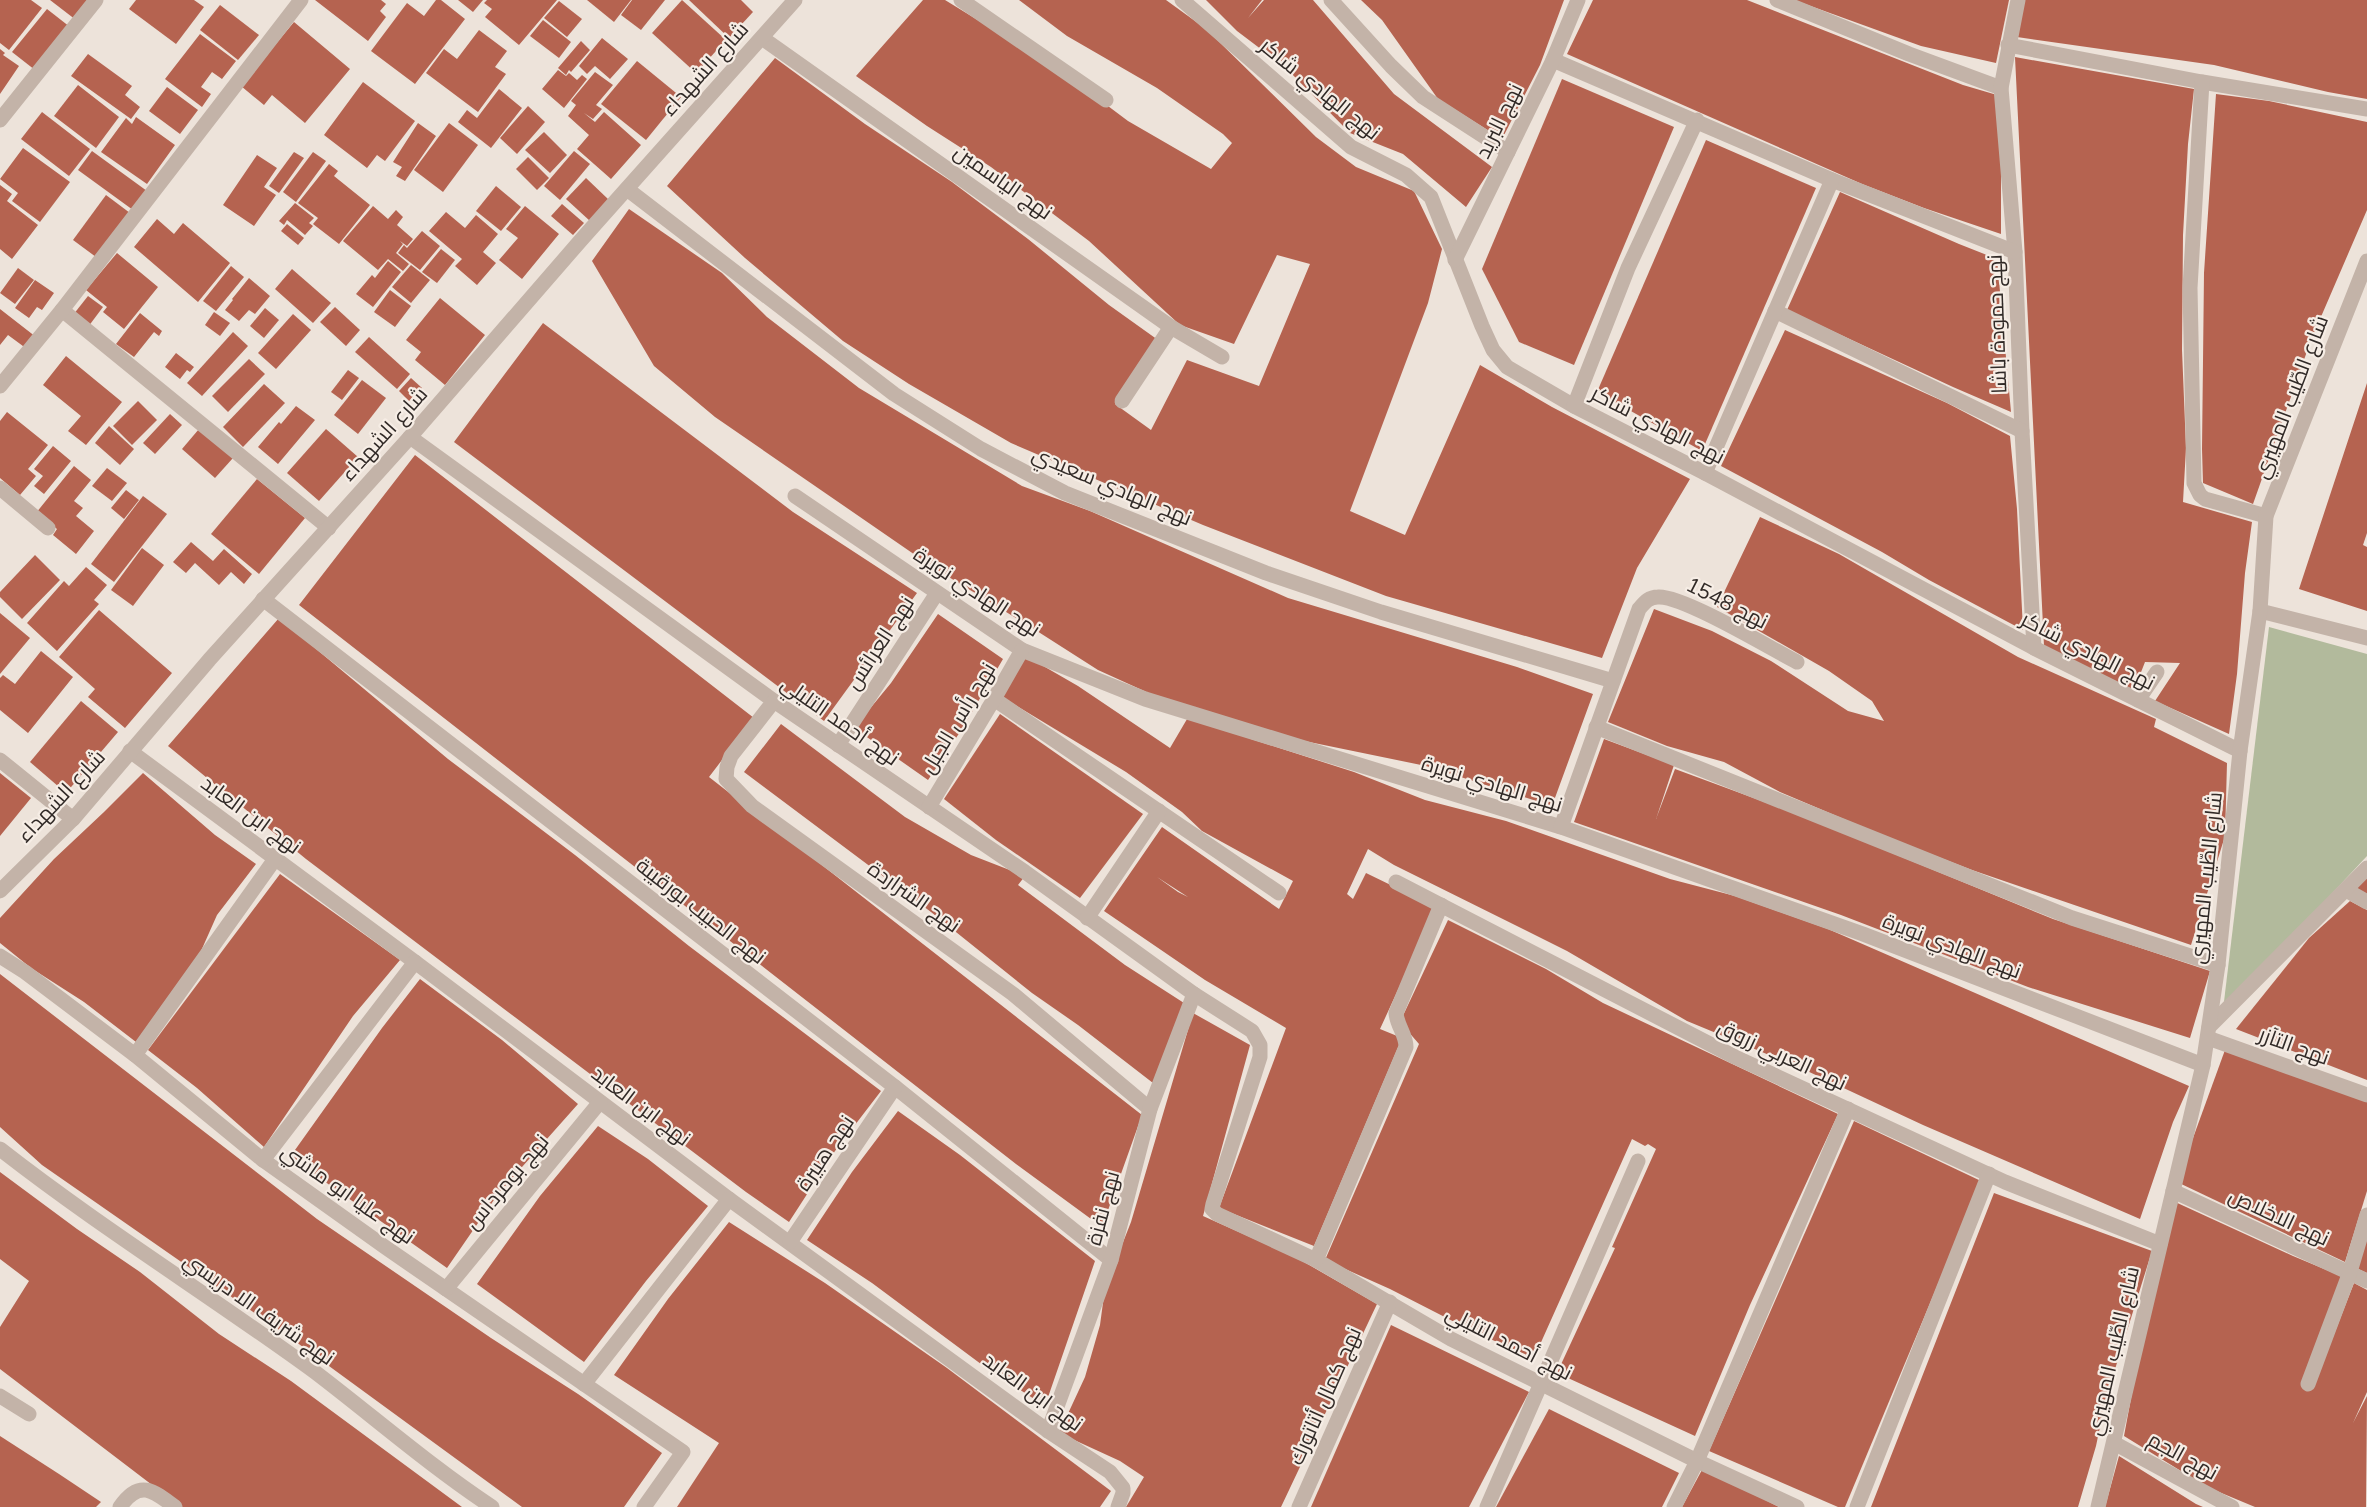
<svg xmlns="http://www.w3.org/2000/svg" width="2367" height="1507" viewBox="0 0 2367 1507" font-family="Mulish,Cairo,sans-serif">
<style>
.green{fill:#b2ba9c}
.building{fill:#b56350;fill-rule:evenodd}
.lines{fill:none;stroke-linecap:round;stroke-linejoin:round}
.minor{stroke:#c3b3a8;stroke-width:15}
.tertiary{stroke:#c3b3a8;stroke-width:15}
.labels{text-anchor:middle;stroke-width:4.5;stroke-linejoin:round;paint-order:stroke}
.street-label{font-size:21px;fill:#312a27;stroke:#f6ede5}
</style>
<rect width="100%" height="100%" fill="#ede3da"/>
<path class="green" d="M2269 627 2367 654V856L2223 1010Z"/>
<g class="building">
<path d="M0 0H31L42 8 9 50 0 43Z"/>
<path d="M50 0H91L76 20Z"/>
<path d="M136 0H194L204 7 176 44 129 9Z"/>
<path d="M315 0H381L386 4 380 11 386 17 368 41Z"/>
<path d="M436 0H441L465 19 415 84 371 51 407 3 424 16Z"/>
<path d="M458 0H483L473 12Z"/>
<path d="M487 0H557L519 45 485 17 492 9 484 3Z"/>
<path d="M587 0H631L614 22Z"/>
<path d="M632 0H665L641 30 621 15Z"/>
<path d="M682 0 726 40 696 73 652 33Z"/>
<path d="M689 0H741L753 12 729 38Z"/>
<path d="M923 0H945L1064 73 1128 121 1211 169 1232 143 1223 134 1157 88 1067 36 1019 0H1166L1206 29 1316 137 1356 167 1414 191 1442 249 1428 303 1350 511 1405 535 1480 365 1552 407 1690 479 1637 568 1602 658 1386 596 1203 525 1011 443 909 384 843 341 745 258 667 186 775 58 865 124 952 182 1028 239 1109 305 1158 340 1115 404 1151 430 1187 360 1259 386 1310 264 1277 255 1234 344 1180 325 1089 241 991 167 927 126 856 76Z"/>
<path d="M1206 0H1262L1248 18 1264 0H1313L1394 94 1492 167 1466 207 1403 154 1350 133 1287 69 1237 31Z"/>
<path d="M1361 0H1564L1540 65 1502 139 1438 99 1382 20Z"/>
<path d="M1593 0H1747L1963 85 1997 95 2001 160V234L1924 208 1862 184 1567 54Z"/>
<path d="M1794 0H2009L1996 63 1921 46Z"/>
<path d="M2024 0H2367V99L2328 92 2214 65 2017 37Z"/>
<path d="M559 1 582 19 567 37 544 18Z"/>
<path d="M220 5 259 35 238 60 200 30Z"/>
<path d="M47 9 70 27 35 70 12 52Z"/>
<path d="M543 20 571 42 559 58 530 36Z"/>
<path d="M294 22 350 69 305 123 272 95 264 105 241 86Z"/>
<path d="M479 30 507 51 495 67 506 74 478 112 426 73 444 49 457 59Z"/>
<path d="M200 34 236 61 222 79 212 72 201 87 211 94 202 107 165 79Z"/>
<path d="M602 38 628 59 610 79 595 66 587 74 579 66Z"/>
<path d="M581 41 590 50 571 72 569 70 566 75 558 68Z"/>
<path d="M0 49 5 53 3 55 19 66 0 94Z"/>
<path d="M88 54 132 86 125 95 140 107 131 119 71 76Z"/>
<path d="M2015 57 2194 89 2188 144 2183 235 2182 350 2186 448 2183 502 2252 522 2245 573 2237 674 2229 734 2155 701 2180 663 2145 662 2134 690 2044 646Z"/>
<path d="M637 61 681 97 646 140 601 104Z"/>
<path d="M558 70 566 76 569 73 577 80 582 75 587 79 564 108 542 89Z"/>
<path d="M595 72 613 85 596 105 602 109 593 119 584 113 595 122 604 112 641 145 611 179 577 149 589 135 568 116 576 105 571 101Z"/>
<path d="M1562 79 1674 127 1574 365 1519 342 1482 269Z"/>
<path d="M363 82 415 121 385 161 377 155 367 168 324 135Z"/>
<path d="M78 85 119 117 96 148 54 116Z"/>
<path d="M167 87 198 110 180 134 149 111Z"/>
<path d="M499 89 522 108 491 148 458 122 467 110 477 118Z"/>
<path d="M2216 94 2269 101 2367 122V210L2311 340 2253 504 2203 483 2202 449 2204 273Z"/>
<path d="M528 106 545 122 517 154 500 138Z"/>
<path d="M42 112 90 149 69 176 21 139Z"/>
<path d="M136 117 175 145 147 184 101 152 126 118 132 124Z"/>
<path d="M418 123 436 136 405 181 396 176 402 167 393 162Z"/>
<path d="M449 123 478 145 443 192 414 170Z"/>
<path d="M544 132 567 155 550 173 525 150Z"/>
<path d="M1706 140 1816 188 1702 451 1597 392Z"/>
<path d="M23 148 70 182 40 222 12 201 18 193 0 179Z"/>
<path d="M92 151 147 191 133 210 78 170Z"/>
<path d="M574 151 590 164 560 200 544 186Z"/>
<path d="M294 152 304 158 279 193 269 186Z"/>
<path d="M313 152 326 161 296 202 283 192Z"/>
<path d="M257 155 277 168 264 187 276 195 254 226 223 205Z"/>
<path d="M528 157 549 178 537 190 516 169Z"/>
<path d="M329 164 338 171 334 176 370 205 339 244 313 224 318 218 298 203Z"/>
<path d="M586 178 609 200 590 221 566 199Z"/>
<path d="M0 185 12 194 7 201 38 225 12 259 0 249Z"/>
<path d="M496 186 521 207 501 231 476 211Z"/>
<path d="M1840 192 1959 244 1997 259 2011 412 1953 387 1787 310Z"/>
<path d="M106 195 130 213 96 257 73 240Z"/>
<path d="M295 203 314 218 309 223 313 226 305 235 287 220 284 225 279 221Z"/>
<path d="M562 204 584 223 573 235 551 216Z"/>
<path d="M373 206 388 219 396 210 403 217 397 225 413 239 407 246 400 241 403 244 396 253 409 264 403 271 388 259 378 270 343 241Z"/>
<path d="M525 206 559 234 522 279 499 260 518 238 506 229Z"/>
<path d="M629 209 722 273 767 317 859 388 1022 486 1090 511 1288 598 1517 667 1593 694 1552 806 1426 766 1285 737 1175 705 1098 670 1026 624 934 568 715 417 654 366 592 261Z"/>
<path d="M446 212 465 228 476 215 498 234 483 252 496 263 477 285 455 266 462 259 429 231Z"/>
<path d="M157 219 174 234 183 223 230 263 198 302 134 247Z"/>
<path d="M287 224 304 238 298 245 281 231Z"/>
<path d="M422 231 440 246 420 270 398 253 404 245 407 248Z"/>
<path d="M441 249 455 260 437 283 422 272Z"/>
<path d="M117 253 158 287 124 329 103 312 107 307 86 290Z"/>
<path d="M388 261 401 272 373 307 356 294 372 275 375 278Z"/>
<path d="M411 265 430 280 411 303 392 287Z"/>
<path d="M231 266 244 277 216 311 203 301Z"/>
<path d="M18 268 34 280 15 304 0 293Z"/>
<path d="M292 269 331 303 313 323 275 289Z"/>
<path d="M249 278 270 296 255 314 249 310 239 321 225 310 233 300 232 299Z"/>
<path d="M35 280 54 293 42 310 37 307 29 318 15 308Z"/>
<path d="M390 290 411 306 395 327 374 312Z"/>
<path d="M88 296 103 307 88 327 73 315Z"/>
<path d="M440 298 485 335 445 385 415 360 421 352 406 340Z"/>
<path d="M335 307 360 330 346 346 320 322Z"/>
<path d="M265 308 279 320 264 338 250 326Z"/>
<path d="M0 309 36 337 27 349 8 335 0 345Z"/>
<path d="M214 312 230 323 220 336 205 325Z"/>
<path d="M140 313 162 331 159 336 154 332 134 357 116 344Z"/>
<path d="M293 314 311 330 276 369 258 353Z"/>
<path d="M543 323 793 512 917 593 824 721 454 442Z"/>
<path d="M1785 330 1947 403 2010 436 2017 509 2023 630 1929 580 1882 552 1721 466Z"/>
<path d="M233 332 248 346 202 396 187 383Z"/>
<path d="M369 337 410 374 397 389 355 352Z"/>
<path d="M176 353 194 367 190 372 187 370 180 379 165 367Z"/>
<path d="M66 356 122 402 86 445 68 431 81 416 43 385Z"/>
<path d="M249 359 265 374 228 412 212 396Z"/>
<path d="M348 370 359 378 342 400 331 392Z"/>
<path d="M411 378 422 388 409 401 399 391Z"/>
<path d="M362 380 386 398 358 434 334 415Z"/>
<path d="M2367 383V533L2363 545 2367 547V611L2299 589Z"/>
<path d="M264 384 285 403 243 447 223 427Z"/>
<path d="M138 401 157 420 132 445 113 426Z"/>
<path d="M296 406 315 420 278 464 258 447 279 422 281 424Z"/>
<path d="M7 412 48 445 28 469 36 476 20 495 0 478V421Z"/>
<path d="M170 414 182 425 155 454 143 443Z"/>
<path d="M109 426 134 449 120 465 95 443Z"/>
<path d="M199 429 233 458 215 478 182 449Z"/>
<path d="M326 429 358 457 319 501 287 473Z"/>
<path d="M53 446 71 461 44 494 34 486 43 476 34 469Z"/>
<path d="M415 455 754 718 709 777 1142 1115 1102 1227 1016 1164 299 605Z"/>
<path d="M74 466 91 480 74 501 83 508 76 516 94 531 76 554 53 535 57 529 36 513Z"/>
<path d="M107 468 127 483 112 501 92 486Z"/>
<path d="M257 479 305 518 259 574 211 534Z"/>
<path d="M126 490 139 500 124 519 111 508Z"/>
<path d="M143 496 167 514 114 582 91 564Z"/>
<path d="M1760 517 1839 554 2018 657 2156 719 2154 727 2227 763 2225 836 2191 945 1972 870 1886 837 1780 792 1724 762 1667 746 1608 722 1654 609 1712 631 1771 661 1848 711 1884 721 1872 701 1829 671 1717 607Z"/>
<path d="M191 542 213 561 224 549 252 574 244 584 231 572 219 585 195 563 186 573 173 562Z"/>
<path d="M142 548 164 565 133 606 111 590Z"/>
<path d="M35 555 60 580 22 619 0 597V592Z"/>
<path d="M86 567 107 585 94 600 99 604 57 651 27 623 64 581 69 586Z"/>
<path d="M99 610 172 673 125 728 88 697 95 689 59 657Z"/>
<path d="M0 613 30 638 0 674Z"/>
<path d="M938 614 1003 659 962 729 928 780 854 728 891 683Z"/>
<path d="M279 618 448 759 575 855 689 946 881 1091 835 1151 789 1222 746 1192 306 859 168 746Z"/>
<path d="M41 651 73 677 28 733 0 710V678L3 675 15 684Z"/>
<path d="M1026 656 1078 686 1170 748 1190 714 1251 739 1354 772 1425 800 1506 821 1670 879 1735 896 1828 929 2189 1086 2173 1122 2140 1219 1923 1125 1805 1070 1687 1021 1567 951 1394 865 1368 849 1347 894 1353 899 1366 873 1436 907 1380 1029 1402 1038 1314 1246 1219 1208 1286 1028 1205 980 1104 911 1162 827 1279 909 1293 881 1202 831 1182 812 1126 772 1002 697ZM1157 877 1188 897 1178 892Z"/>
<path d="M81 701 118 732 66 793 30 762Z"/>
<path d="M1000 714 1143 814 1080 898 996 840 944 799Z"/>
<path d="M781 724 905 817 971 855 1025 876 1018 885 1125 965 1184 1003 1153 1083 1078 1025 1032 993 931 912 744 772Z"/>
<path d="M1604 739 1674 765 1656 819 1675 769 1802 816 2053 919 2210 971 2190 1038 2028 987 1841 915 1574 822Z"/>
<path d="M0 773 31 798 0 836Z"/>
<path d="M143 773 215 835 256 864 217 915 201 951 136 1042 84 1002 31 968 0 943V918L54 859 104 812Z"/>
<path d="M280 874 400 960 353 1016 264 1147 197 1088 148 1050Z"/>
<path d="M2367 876V895L2355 888Z"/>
<path d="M2350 901 2367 910V1080L2236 1029 2309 938Z"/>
<path d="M1448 920 1546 969 1603 1003 1838 1114 1750 1305 1695 1436 1557 1373 1615 1248 1612 1247 1656 1149 1648 1144 1645 1146 1632 1139 1534 1358 1474 1332 1390 1289 1325 1260 1419 1044 1400 1022Z"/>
<path d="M0 974 317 1219 491 1338 578 1394 662 1453 624 1507H522L292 1339 42 1165 0 1127Z"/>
<path d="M420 979 502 1040 578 1104 498 1194 447 1268 290 1157 382 1028Z"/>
<path d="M1193 1013 1250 1045 1203 1216 1297 1258 1377 1304 1281 1507H1126L1144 1477 1120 1461 1059 1433 1085 1377 1100 1325 1105 1288 1131 1222Z"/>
<path d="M2225 1050 2367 1100V1191L2345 1262 2177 1182Z"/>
<path d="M898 1111 960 1155 1095 1261 1045 1406 989 1370 872 1283 807 1240 852 1172Z"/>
<path d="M1854 1121 1981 1181 1845 1507H1838L1709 1451Z"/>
<path d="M598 1126 648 1159 708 1206 646 1281 584 1362 477 1284 540 1196Z"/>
<path d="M0 1172 77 1229 140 1272 219 1334 291 1381 462 1507H181L0 1369V1327L29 1281 0 1259Z"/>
<path d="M1994 1193 2152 1251 2106 1398 2096 1446 2078 1507H1871Z"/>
<path d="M2173 1201 2293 1256 2341 1276 2322 1365 2354 1283 2367 1290V1392L2353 1423 2367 1396 2366 1507H2255L2207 1487 2124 1436 2140 1350Z"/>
<path d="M729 1222 825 1283 947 1368 1111 1491 1100 1507H677L719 1443 614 1375 668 1299Z"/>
<path d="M2367 1231V1273L2354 1267Z"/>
<path d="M1391 1325 1529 1392 1469 1507H1311Z"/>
<path d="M1549 1409 1679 1473 1662 1507H1496Z"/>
<path d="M0 1436 59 1474 101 1502 96 1507H0Z"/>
<path d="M2119 1456 2196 1504 2203 1507H2105Z"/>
<path d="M1703 1468 1779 1507H1682Z"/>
</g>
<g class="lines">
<g class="minor">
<path d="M961 0 1106 100"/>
<path d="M1182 0 1351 147 1406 175 1431 197 1482 326 1493 350 1507 367 1574 406 1705 473 2034 648 2240 751"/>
<path d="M1331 0 1391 66 1423 97 1508 152"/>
<path d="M1777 0 1909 54 2001 88"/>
<path d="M2018 0 2001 88 2015 252 2022 431 2034 648"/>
<path d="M762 38 1171 327 1222 357"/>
<path d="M2008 45 2202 82 2367 109"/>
<path d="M1553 60 1832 180 2015 252"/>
<path d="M2202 82 2190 288 2194 483 2200 495 2205 499 2266 516"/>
<path d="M0 120 96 0"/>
<path d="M627 189 894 394 981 449 1065 493 1266 573 1381 612 1613 681"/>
<path d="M1455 260 1553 60 1578 0"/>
<path d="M62 310 329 528"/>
<path d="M1775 311 2022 431"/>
<path d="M0 386 62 310 301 0"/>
<path d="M1122 401 1171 327"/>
<path d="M1574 406 1628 268 1697 120"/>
<path d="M410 437 774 701 1025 872 1194 994 1252 1031 1260 1045V1057L1213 1204 1212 1209 1217 1214 1316 1260 1451 1339 1697 1461 1797 1507"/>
<path d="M1705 473 1832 180"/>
<path d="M0 488 48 528"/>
<path d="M795 496 1022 650 1145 699 1561 827 1863 934 2203 1065"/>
<path d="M263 599 895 1087 1111 1260"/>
<path d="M2260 611 2367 638"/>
<path d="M994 699 1279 893"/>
<path d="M2138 700 2157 672"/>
<path d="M774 701 731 756 727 767 726 779 752 806 1013 994 1150 1109"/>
<path d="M1596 727 2072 918 2218 965"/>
<path d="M838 745 937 593"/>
<path d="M130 751 415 962 729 1199 1048 1431 1110 1472 1123 1488V1493L1118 1507"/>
<path d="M0 760 73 819"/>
<path d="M929 807 994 699 1022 650"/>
<path d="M1561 827 1639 609C1645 602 1649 597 1658 597 1682 595 1770 648 1797 662"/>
<path d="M1396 882 1735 1057 2005 1182 2160 1244"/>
<path d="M2346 890 2367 902"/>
<path d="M1087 918 1159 811"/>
<path d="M0 956 25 972 135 1055 263 1160 385 1247 683 1452 644 1507"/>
<path d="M2209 1027 2367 868"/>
<path d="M2208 1038 2367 1095"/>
<path d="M135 1055 275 859"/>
<path d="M0 1149C101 1228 211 1296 315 1372 374 1417 430 1466 492 1507"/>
<path d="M263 1160 415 962"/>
<path d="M2173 1191 2367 1281"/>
<path d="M790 1242 895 1087"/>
<path d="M1316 1260 1406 1047C1406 1034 1397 1026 1396 1013L1441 905"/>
<path d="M446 1289 600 1102"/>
<path d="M584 1384 729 1199"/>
<path d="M2308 1384 2350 1272 2367 1215"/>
<path d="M0 1396 29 1414"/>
<path d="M1048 1431 1111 1260 1150 1109 1194 994"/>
<path d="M2114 1443 2232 1507"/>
<path d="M120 1507C139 1479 153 1490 175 1507"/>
<path d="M1299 1507 1390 1302"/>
<path d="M1487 1507 1638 1161"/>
<path d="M1674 1507 1697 1461 1848 1109"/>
<path d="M1857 1507 1989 1174"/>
</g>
<g class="tertiary">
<path d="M0 891 73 819 209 660 410 437 581 240 795 0"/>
<path d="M2098 1507 2203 1065 2218 965 2240 751 2260 611 2266 516 2367 261"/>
</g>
</g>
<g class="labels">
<g class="street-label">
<text transform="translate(705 69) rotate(-48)" y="7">شارع الشهداء</text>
<text transform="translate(1320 89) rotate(39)" y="7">نهج الهادي شاكر</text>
<text transform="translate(1499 121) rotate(-64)" y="7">نهج البريد</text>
<text transform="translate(1003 182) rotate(35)" y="7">نهج الياسمين</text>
<text transform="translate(1997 324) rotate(-92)" y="7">نهج حمودة باشا</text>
<text transform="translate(2291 397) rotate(-69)" y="7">شارع الطّيب المهيري</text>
<text transform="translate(1658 425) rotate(27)" y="7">نهج الهادي شاكر</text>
<text transform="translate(384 434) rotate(-48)" y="7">شارع الشهداء</text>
<text transform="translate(1112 486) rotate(23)" y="7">نهج الهادي سعيدي</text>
<text transform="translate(977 592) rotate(33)" y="7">نهج الهادي نويرة</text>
<text transform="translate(1727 603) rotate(27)" y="7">نهج 1548</text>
<text transform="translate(880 643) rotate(-57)" y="7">نهج العرائس</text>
<text transform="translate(2088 651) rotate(27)" y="7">نهج الهادي شاكر</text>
<text transform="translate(958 718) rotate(-59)" y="7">نهج رأس الجبل</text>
<text transform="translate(840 721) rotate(35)" y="7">نهج أحمد التليلي</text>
<text transform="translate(1492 784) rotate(17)" y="7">نهج الهادي نويرة</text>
<text transform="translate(61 796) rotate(-47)" y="7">شارع الشهداء</text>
<text transform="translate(251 815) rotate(36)" y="7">نهج ابن العابد</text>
<text transform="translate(2206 878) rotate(-84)" y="7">شارع الطّيب المهيري</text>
<text transform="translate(914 897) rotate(35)" y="7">نهج الشراردة</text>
<text transform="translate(701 911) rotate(38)" y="7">نهج الحبيب بورقيبة</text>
<text transform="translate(1952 946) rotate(21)" y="7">نهج الهادي نويرة</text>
<text transform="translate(2294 1046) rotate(20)" y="7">نهج التآزر</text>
<text transform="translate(1782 1055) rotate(25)" y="7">نهج العربي زروق</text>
<text transform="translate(641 1106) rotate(37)" y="7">نهج ابن العابد</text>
<text transform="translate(825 1153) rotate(-56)" y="7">نهج هبيرة</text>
<text transform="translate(507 1182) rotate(-50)" y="7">نهج بومرداس</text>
<text transform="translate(348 1194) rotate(35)" y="7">نهج عليا ابو ماشي</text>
<text transform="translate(1103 1208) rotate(-75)" y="7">نهج نفزة</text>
<text transform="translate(2279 1217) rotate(25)" y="7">نهج الاخلاص</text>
<text transform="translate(259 1309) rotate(35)" y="7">نهج شريف الا دريسي</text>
<text transform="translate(1509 1343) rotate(27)" y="7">نهج أحمد التليلي</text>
<text transform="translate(2113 1351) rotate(-77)" y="7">شارع الطّيب المهيري</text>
<text transform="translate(1033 1392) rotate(36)" y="7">نهج ابن العابد</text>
<text transform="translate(1325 1396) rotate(-66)" y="7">نهج كمال أتاتورك</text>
<text transform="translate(2183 1456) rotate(29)" y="7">نهج الجم</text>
</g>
</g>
</svg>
